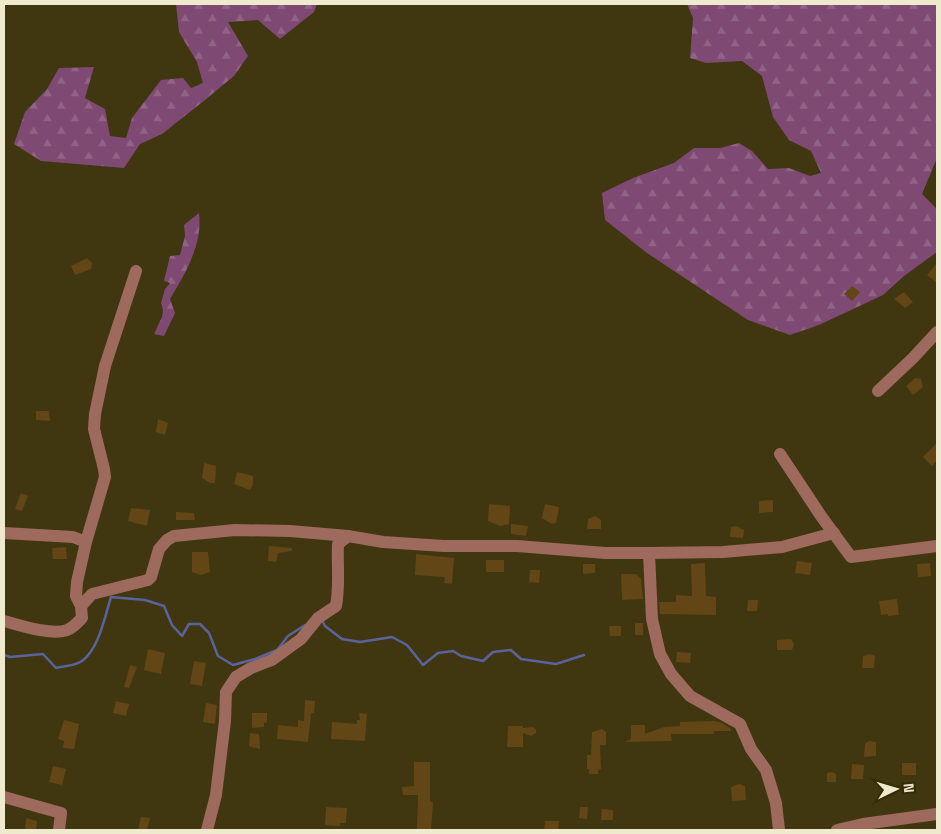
<svg xmlns="http://www.w3.org/2000/svg" width="941" height="834" viewBox="0 0 941 834" font-family="'Space Grotesk',sans-serif">
<style>
.forest{fill:url(#forest-firs)}
.lines{fill:none;stroke-linecap:round;stroke-linejoin:round}
.stream{stroke:#59639d;stroke-width:2.5}
.building{fill:#634616}
.minor{stroke:#9d6a5d;stroke-width:12}
</style>
<defs>
<pattern id="forest-firs" width="22" height="20" patternUnits="userSpaceOnUse" patternTransform="scale(1.25)"><rect width="22" height="20" fill="#7e4973"/><path d="M5 1l3.5 6h-7zM16 11l3.5 6h-7z" fill="#916386"/></pattern>
</defs>
<rect width="100%" height="100%" fill="#40360f"/>
<g class="forest">
<path d="M176 4H317L314 12 280 39 258 20 228 22 248 56 234 76 200 104 162 134 140 144 124 168 41 161 14 144 25 112 47 89 59 68 94 67 85 98 105 109 110 136 126 138 132 118 161 80 183 78 191 88 203 83 197 62 179 32Z"/>
<path d="M687 4H937V158L922 194 937 209V252L904 276 883 295 819 325 790 335 748 320 647 253 605 220 602 193 633 178 674 163 694 148H720L739 143 752 151 768 169 789 168 810 176 821 173 811 151 789 140 773 117 762 76 742 61 706 63 690 58 693 18Z"/>
<path d="M199 213C203 244 185 274 170 299L175 313 164 336 154 334 162 317 163 310 161 303 165 289 170 283 164 281 170 256 180 255 185 236 184 225Z"/>
</g>
<g class="lines">
<g class="stream">
<path d="M322 620 325 626 342 639 360 642 392 637 407 645 423 665 438 653 453 651 461 656 483 661 493 652 511 650 521 659 556 664 584 655"/>
<path d="M4 655 10 657 43 654 56 668C64 666 75 666 82 661 99 649 105 616 111 597L145 600 164 606 172 625 182 636 189 624H200L209 633 218 656 233 665 255 659 277 650 288 636 305 625"/>
</g>
</g>
<g class="building">
<path d="M87 258 92 263 91 269 75 275 71 266Z"/>
<path d="M937 263V283L927 275Z"/>
<path d="M852 286 860 292 852 301 844 294Z"/>
<path d="M904 292 913 302 905 308 894 299Z"/>
<path d="M915 378 921 379 923 387 913 395 906 386Z"/>
<path d="M36 411H49L50 421 36 420Z"/>
<path d="M158 419 168 423 165 435 156 432Z"/>
<path d="M937 443V460L932 466 923 457Z"/>
<path d="M204 463 216 466 215 483H210L202 478Z"/>
<path d="M237 472 253 476V485L250 490 234 484Z"/>
<path d="M21 493 28 496 22 511 15 509Z"/>
<path d="M773 500V512L759 513V501Z"/>
<path d="M489 504 510 506 509 524 500 526 488 521Z"/>
<path d="M545 504 559 507 556 523 552 524 542 518Z"/>
<path d="M131 508 150 510 147 526 128 521Z"/>
<path d="M176 512 194 513 195 520H176Z"/>
<path d="M595 516 601 520V529H587L588 519Z"/>
<path d="M511 524 528 526 526 536 511 534Z"/>
<path d="M736 526 744 530 743 538 730 537 731 527Z"/>
<path d="M269 546 292 548V551L278 553 276 562 268 561Z"/>
<path d="M66 547 67 559H53L52 548Z"/>
<path d="M192 552H208L210 572 201 575 192 572Z"/>
<path d="M416 554 454 558 452 584 444 583 445 577 415 575Z"/>
<rect x="486" y="560" width="18" height="12"/>
<path d="M797 561 812 563 810 575 795 573Z"/>
<path d="M705 563 706 596 716 597V615L660 614 659 602H676V595L692 596 691 564Z"/>
<path d="M930 563 931 576 918 577 917 564Z"/>
<path d="M583 564H595V573L583 574Z"/>
<path d="M530 570H540L539 583 529 582Z"/>
<path d="M621 574H636L641 579 643 599 622 600Z"/>
<path d="M897 599 899 615 888 616V614L881 615 879 601Z"/>
<path d="M748 600H758L757 611H747Z"/>
<rect x="635" y="623" width="8" height="12"/>
<path d="M609 626H621V636H610Z"/>
<path d="M791 639 794 644 792 650H777V640Z"/>
<path d="M148 649 165 653 161 674 144 670Z"/>
<path d="M677 652 691 653 690 663 676 662Z"/>
<path d="M870 654 875 656 874 668H862L863 656Z"/>
<path d="M194 661 206 663 202 686 190 684Z"/>
<path d="M130 665 137 667 129 688 124 687Z"/>
<path d="M305 700 315 701 314 713H311L308 742 277 739 278 725 298 727V720L304 721Z"/>
<path d="M116 701 129 704 126 716 113 713Z"/>
<path d="M206 703 217 705 215 724 203 722Z"/>
<path d="M252 713H267V722L264 723V727L252 728Z"/>
<path d="M359 713 367 714 365 741 331 739 332 722 357 724V720H360Z"/>
<path d="M64 720 79 724 74 749 63 748 64 741 58 739Z"/>
<path d="M713 721 720 722 730 728 731 731H714V734H671L672 741 625 742 631 739V725H645V734L664 727 680 726V722Z"/>
<path d="M508 726H523V728L533 727 536 730V733L531 736 523 733V747H507Z"/>
<path d="M602 729 606 732V745H600L601 769 598 770V774H589V769H587V755H591L592 732Z"/>
<path d="M250 733 259 734 260 749 249 746Z"/>
<path d="M870 741 876 742V756L864 757 865 743Z"/>
<path d="M414 762H430V802H433L431 830H417L418 795H403L402 787 414 786Z"/>
<rect x="902" y="763" width="14" height="12"/>
<path d="M852 764 864 765 863 779H851Z"/>
<path d="M53 766 66 769 62 785 49 782Z"/>
<path d="M831 772 836 774V782H827V773Z"/>
<path d="M739 784 745 786 746 800 732 801 731 787Z"/>
<path d="M326 807 347 808 346 823H340V826L325 825Z"/>
<path d="M580 807H588L587 819 579 818Z"/>
<path d="M602 809 613 810V820H601Z"/>
<path d="M141 817 150 818 147 830H138Z"/>
<path d="M26 818 37 821 36 830H25Z"/>
<path d="M545 821H559L558 830H544Z"/>
</g>
<g class="lines">
<g class="minor">
<path d="M878 391 913 358 937 332"/>
<path d="M780 454 821 516 851 557 937 546"/>
<path d="M4 533 73 537 86 542 105 477 104 469 94 429 95 414 105 366 136 271"/>
<path d="M649 553 652 619 660 654 671 674 690 696 740 724 751 749 766 770 776 803 779 830"/>
<path d="M81 606 92 594 148 580 151 577 159 549 167 540 174 536 235 530 290 531 348 536 383 542 444 546H517L605 553H649L723 552 782 547 834 533"/>
<path d="M4 621C19 625 52 636 67 630 73 628 77 623 82 618L81 606 76 596 77 582 86 542"/>
<path d="M4 797 61 813 59 830"/>
<path d="M207 830 216 795 225 721 226 692 236 677 251 668 272 660 301 639 318 618 336 606C340 585 337 565 338 544L348 536"/>
<path d="M837 830 863 824 937 814"/>
</g>
</g>
<rect width="941" height="834" fill="none" stroke="#efe9ce" stroke-width="10"/>
<g transform="translate(896 789) rotate(85)" stroke="#352c03" stroke-width="4" paint-order="stroke">
<path d="M0-4L9 19L0 12L-9 19Z" fill="#efe9ce"/>
<text y="-8" font-size="14" font-weight="bold" text-anchor="middle" fill="#efe9ce">N</text>
</g>
</svg>
